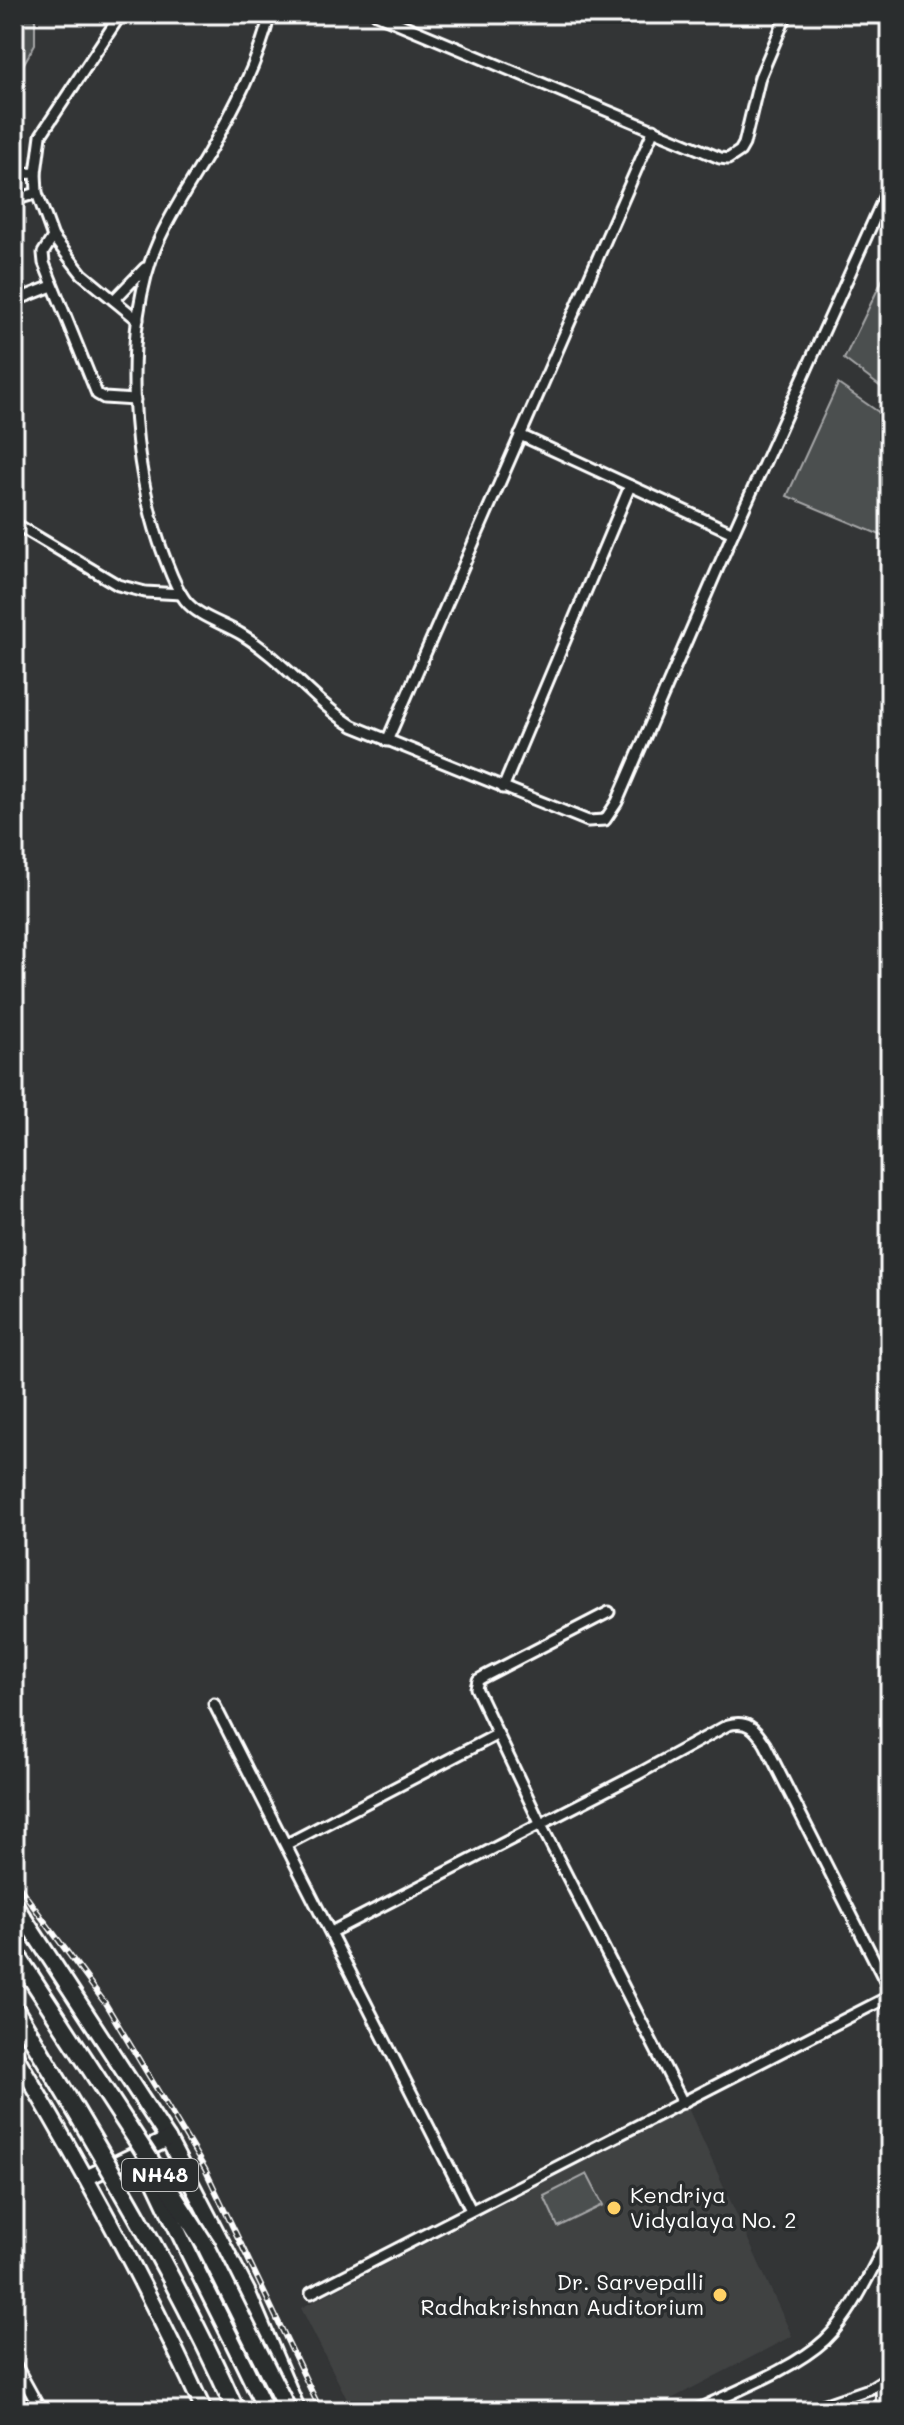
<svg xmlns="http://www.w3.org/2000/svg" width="904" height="2425" viewBox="0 0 904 2425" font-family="Mali,sans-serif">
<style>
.built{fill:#404243}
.green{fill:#4c4f50;stroke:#a6a7a8;stroke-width:2}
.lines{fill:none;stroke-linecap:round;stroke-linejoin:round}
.street-casing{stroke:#fff;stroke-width:15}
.primary-casing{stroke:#fff;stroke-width:20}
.street{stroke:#2a2d2e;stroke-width:9}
.primary{stroke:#2a2d2e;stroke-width:14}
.rail-casing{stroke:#fff;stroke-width:6}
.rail{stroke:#2a2d2e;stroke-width:3;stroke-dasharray:9;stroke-linecap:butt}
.primary-bridge-casing{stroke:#fff;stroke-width:20;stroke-linecap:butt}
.highway-bridge-casing{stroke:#fff;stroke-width:22;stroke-linecap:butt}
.primary-bridge{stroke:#2a2d2e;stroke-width:14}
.highway-bridge{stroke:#2a2d2e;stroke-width:16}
.poi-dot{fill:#ffd166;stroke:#2a2d2e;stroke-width:3}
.labels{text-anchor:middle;stroke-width:7;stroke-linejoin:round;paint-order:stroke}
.shield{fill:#2a2d2e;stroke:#bfc0c0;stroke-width:2}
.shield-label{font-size:20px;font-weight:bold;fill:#fff}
.poi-label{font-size:22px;fill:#fff;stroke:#2a2d2e;text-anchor:start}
</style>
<rect width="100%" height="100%" fill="#333536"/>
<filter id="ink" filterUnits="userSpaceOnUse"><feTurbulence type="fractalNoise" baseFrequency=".0125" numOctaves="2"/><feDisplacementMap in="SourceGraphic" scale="16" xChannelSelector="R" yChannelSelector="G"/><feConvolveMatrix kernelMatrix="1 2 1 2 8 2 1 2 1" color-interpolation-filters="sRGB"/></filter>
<g filter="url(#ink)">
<path class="built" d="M688 2108 792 2336 648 2411H353L301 2308Z"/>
<g class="green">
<path d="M14 14H35V44L14 81Z"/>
<path d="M890 264V394L844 359Z"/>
<path d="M838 384 890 420V539L787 496Z"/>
<path d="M587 2174 603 2205 558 2227 544 2196Z"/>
</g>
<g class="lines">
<defs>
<g id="street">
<path d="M121 14 41 135 36 173 37 193 53 237 82 274 138 320"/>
<path d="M270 14C258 63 234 109 209 152 192 182 172 210 158 242 120 327 131 470 164 556 170 571 175 587 185 600 198 617 223 623 241 634 283 659 312 700 353 726L588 821 605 820 617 802 733 533 890 184"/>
<path d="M376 14 720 158 728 159 740 151 744 144 760 77 787 14"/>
<path d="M14 174 36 173"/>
<path d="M14 200 37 193"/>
<path d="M53 237 43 253 44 263 97 394 104 398 135 400"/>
<path d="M114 300 145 268"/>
<path d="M14 301 52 286"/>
<path d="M520 435 733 533"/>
<path d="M14 523 118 585 145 592 181 594"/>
<path d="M387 741 654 129"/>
<path d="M503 788 630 486"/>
<path d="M609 1612 485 1676 478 1680 476 1688 540 1823 683 2103"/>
<path d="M214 1704 471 2210"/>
<path d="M287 1844 498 1734"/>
<path d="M331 1932 638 1774 728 1725C747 1720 755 1728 765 1744L890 1991"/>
<path d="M311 2293 890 1996"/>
<path d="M14 2362 41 2411"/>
<path d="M881 2384 882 2411"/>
<path d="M14 2395 23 2411"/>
<path d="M694 2411C733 2392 794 2369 825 2340 854 2312 871 2270 890 2235"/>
<path d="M805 2411 869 2389 890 2376"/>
</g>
<g id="primary">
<path d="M14 1903 168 2139 247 2291 298 2411"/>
<path d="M14 2053C83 2169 148 2288 204 2411"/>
<path d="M86 2178 168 2139"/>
</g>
</defs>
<use href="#street" class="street-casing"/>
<use href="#primary" class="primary-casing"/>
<use href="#street" class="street"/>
<use href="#primary" class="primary"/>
<defs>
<path id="rail" d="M14 1880 105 2003 205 2169 321 2411"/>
</defs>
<use href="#rail" class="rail-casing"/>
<use href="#rail" class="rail"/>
<defs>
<path id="primary-bridge" d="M145 2161C183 2246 227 2327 266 2411"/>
<g id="highway-bridge">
<path d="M14 1951 206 2246 288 2411"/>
<path d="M14 2008C93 2139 174 2271 236 2411"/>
</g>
</defs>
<use href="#primary-bridge" class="primary-bridge-casing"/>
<use href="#highway-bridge" class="highway-bridge-casing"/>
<use href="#primary-bridge" class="primary-bridge"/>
<use href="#highway-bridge" class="highway-bridge"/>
</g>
</g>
<g class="poi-dot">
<circle cx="614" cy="2208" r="8"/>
<circle cx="720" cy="2295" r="8"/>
</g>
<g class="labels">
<rect class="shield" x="122" y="2159" width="76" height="32" rx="6"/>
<g class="shield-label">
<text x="160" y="2182">NH48</text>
</g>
<g class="poi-label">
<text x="630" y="2203">Kendriya<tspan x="630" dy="25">Vidyalaya No. 2</tspan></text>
<text x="704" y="2290" text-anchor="end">Dr. Sarvepalli<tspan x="704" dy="25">Radhakrishnan Auditorium</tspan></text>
</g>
</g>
<rect width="904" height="2425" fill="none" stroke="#2a2d2e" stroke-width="48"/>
<rect x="24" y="24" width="856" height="2377" fill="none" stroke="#fff" stroke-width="3" filter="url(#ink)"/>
</svg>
